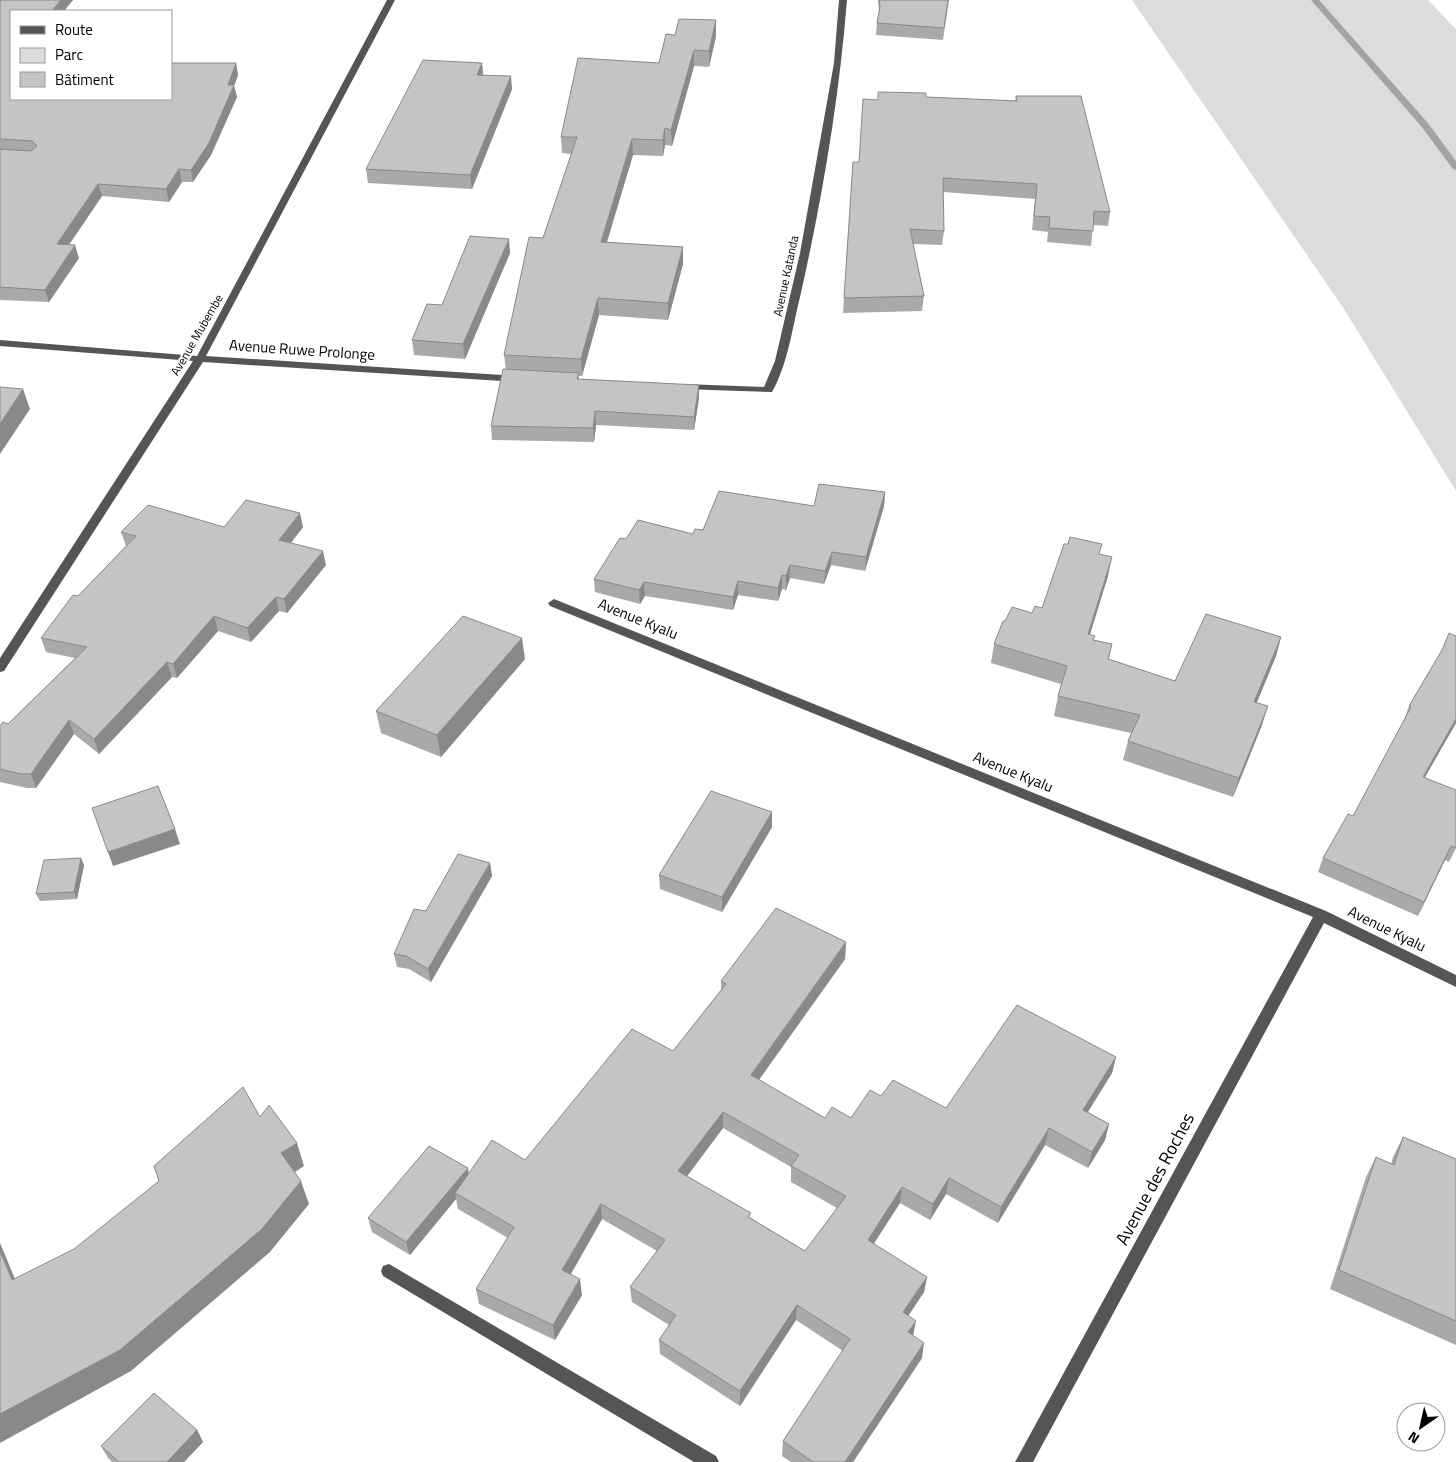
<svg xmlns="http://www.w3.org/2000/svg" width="1456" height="1462" viewBox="0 0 1456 1462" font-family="'Titillium Web',sans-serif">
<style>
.green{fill:#dcdcdc}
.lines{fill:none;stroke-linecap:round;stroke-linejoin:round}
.stream{fill:#a3a3a3;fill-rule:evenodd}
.minor{fill:#555;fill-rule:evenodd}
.wall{fill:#a9a9a9;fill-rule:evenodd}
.shaded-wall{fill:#898989}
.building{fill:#c4c4c4;stroke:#898989;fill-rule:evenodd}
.labels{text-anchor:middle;stroke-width:4;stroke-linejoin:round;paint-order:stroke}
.far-street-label{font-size:12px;fill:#000;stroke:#fff}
.street-label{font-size:15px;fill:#000;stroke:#fff}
.near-street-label{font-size:18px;fill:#000;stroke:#fff}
</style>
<rect width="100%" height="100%" fill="#fff"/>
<path class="green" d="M1132 0H1428L1456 29V491L1344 309Z"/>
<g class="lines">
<path class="stream" d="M1311 0H1319L1427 122 1456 161V170L1453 169 1421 126Z"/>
<g class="minor">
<path d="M387 0H395L206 356 516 376 521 379 516 382 203 362 4 671 0 672V658L193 361 0 346V340L197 356Z"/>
<path d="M839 0H847C839 100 822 200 800 297 792 329 788 364 772 392L680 389 679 387 684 384 764 387 775 361 800 253 834 63Z"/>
<path d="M554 599 1326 911 1456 975V987L1324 923 1033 1462H1015L1313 917 550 606 548 603Z"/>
<path d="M389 1264 716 1456 719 1462H694L383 1276 381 1271 383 1266Z"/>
</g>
</g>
<g class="wall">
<path d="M0 0H73L64 11H11V99L236 63 238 75 234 86 237 97 211 155 193 182H182L169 202 102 196 69 245 79 258 49 302 0 300Z"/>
<path d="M878 0H949L943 40 876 35 877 23 879 13Z"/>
<path d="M716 20V36L709 67 694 66 672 146 665 145 663 156 633 155 607 242 683 247V264L668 320 599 315 582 376H579V379L699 385V398L694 430 596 425 594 442 492 440 491 426 506 370 504 355 572 154 562 153 561 137 659 63 675 35Z"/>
<path d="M482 63 483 75 512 89 472 189 368 183 366 169Z"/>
<path d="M1016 96 1110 212 1108 226 1093 225 1091 246 1047 242 1048 232 1032 230 1035 199 943 192 944 231 942 245 913 244 924 296 922 311 843 313 853 162H859L878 100 926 97 1015 101Z"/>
<path d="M510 253 465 359 414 355 412 340 442 305Z"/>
<path d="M885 492 884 506 865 571 831 565 824 584 790 578 786 590 782 589 778 601 738 595 733 610 645 596 640 604 595 592 594 579 626 539 693 534 703 530 814 506Z"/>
<path d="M224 527H303L291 543 326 565 287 613 279 611 251 642 218 631 177 678 172 677 99 754 74 734 36 788H27L0 782V726L8 724 75 658 46 652 41 638 78 596 126 546 121 532Z"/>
<path d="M1100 554 1108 576 1090 635 1094 640 1112 644 1109 659 1175 681 1281 637 1276 656 1257 702 1262 725 1233 797 1123 760 1128 741 1131 733 1054 716 1058 696 1061 684 991 663 994 644 1005 621 1032 613 1042 608Z"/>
<path d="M1456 636V723L1425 777 1456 848 1449 862 1445 860 1418 916 1318 872 1323 858 1353 816 1404 720 1409 706 1442 650Z"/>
<path d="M525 659 441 757 381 733 376 711Z"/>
<path d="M772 812V827L722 912 660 889 659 875Z"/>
<path d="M490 863 492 876 431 982 409 969 397 967 394 954 426 911Z"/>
<path d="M84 865 77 899 40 901 36 894Z"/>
<path d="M846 942 845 959 759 1080 825 1118H851L881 1096 946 1108 1116 1057 1112 1073 1088 1112 1109 1124 1105 1140 1088 1168 1045 1145 998 1223 946 1194 930 1220 900 1203 873 1244 927 1277 924 1292 908 1316 913 1336 922 1358 853 1462H791L782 1456 783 1441 843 1351 796 1320 740 1406 660 1354 659 1340 669 1325 632 1302 630 1287 657 1251 602 1219 571 1274 582 1295 555 1340 479 1304 476 1289 508 1238 458 1209 456 1199 410 1255 372 1232 368 1218 469 1173 525 1160 673 1051 721 990V981ZM723 1128 791 1167V1182L837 1208 805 1251 751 1218 687 1176Z"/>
<path d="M1403 1137 1456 1159V1345L1330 1289 1366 1177 1376 1157 1391 1164 1393 1157Z"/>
<path d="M197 1430 203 1442 184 1462H112L108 1458 101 1446Z"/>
</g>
<g class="shaded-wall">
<path d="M61 0H73L64 11H52Z"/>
<path d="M716 20V36L709 67V51Z"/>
<path d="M694 50V66L672 146 671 130Z"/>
<path d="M236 63 238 75 234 86 237 97 211 155 193 182 191 170 228 85Z"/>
<path d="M482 63 483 76 477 75Z"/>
<path d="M511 76 512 89 472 189 470 175Z"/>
<path d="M665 128V145L663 156V140Z"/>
<path d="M632 139 633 155 602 258 601 242Z"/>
<path d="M179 169 182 182 169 202 166 189Z"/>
<path d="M98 184 102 196 61 256 57 244Z"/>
<path d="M509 239 510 253 465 359 463 344Z"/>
<path d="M75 245 79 258 49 302 45 290Z"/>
<path d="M683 247V264L668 320V303Z"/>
<path d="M598 298 599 315 582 376 581 359Z"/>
<path d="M699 385V398L694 430V417Z"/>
<path d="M23 389 30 409 0 454V424Z"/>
<path d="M595 411 596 425 594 442 593 428Z"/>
<path d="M885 492 884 506 865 571 866 557Z"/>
<path d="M300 513 303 527 282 554 279 540Z"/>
<path d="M323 551 326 565 287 613 284 599Z"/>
<path d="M832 552 831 565 824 584 825 571Z"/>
<path d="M1112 557 1108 576 1084 653 1088 634Z"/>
<path d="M790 565V578L786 590V576Z"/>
<path d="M782 575V589L778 601V588Z"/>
<path d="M738 581V595L733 610V597Z"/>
<path d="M644 582 645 596 640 604 639 590Z"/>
<path d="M276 597 279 611 251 642 247 628Z"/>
<path d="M214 616 218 631 177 678 173 664Z"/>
<path d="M1281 637 1276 656 1249 721 1254 702Z"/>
<path d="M522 638 525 659 441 757 437 735Z"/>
<path d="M167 662 172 677 99 754 94 739Z"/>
<path d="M1268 706 1262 725 1233 797 1239 778Z"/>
<path d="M1456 719V723L1417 791 1423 777Z"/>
<path d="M69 720 74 734 36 788 31 774Z"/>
<path d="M772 812V827L722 912V897Z"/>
<path d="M175 829 180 844 113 866 108 852Z"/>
<path d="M1451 846 1445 860 1418 916 1424 902Z"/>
<path d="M81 858 84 865 77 899 74 892Z"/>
<path d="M490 863 492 876 431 982 428 969Z"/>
<path d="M846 942 845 959 750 1092 751 1075Z"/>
<path d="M1116 1057 1112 1073 1079 1126 1083 1110Z"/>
<path d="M723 1112V1128L679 1187 678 1171Z"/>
<path d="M1109 1124 1105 1140 1088 1168 1092 1152Z"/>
<path d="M1049 1128 1045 1145 998 1223 1001 1207Z"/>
<path d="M297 1143 304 1166 289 1176 281 1153Z"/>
<path d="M468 1168 470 1182 455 1193 456 1199 410 1255 406 1242Z"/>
<path d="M949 1178 946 1194 930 1220 933 1204Z"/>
<path d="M301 1181 309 1204 270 1252 131 1371 0 1443V1414Z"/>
<path d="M902 1187 900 1203 866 1256 868 1240Z"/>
<path d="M601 1204 602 1219 564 1286 562 1270Z"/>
<path d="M0 1243 25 1303 12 1280 0 1251Z"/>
<path d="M927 1277 924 1292 901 1327 903 1312Z"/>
<path d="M580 1279 582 1295 555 1340 553 1325Z"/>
<path d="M797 1305 796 1320 740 1406V1391Z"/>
<path d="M916 1321 913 1336 908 1332Z"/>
<path d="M924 1343 922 1358 853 1462H845Z"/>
<path d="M197 1430 203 1442 184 1462H167Z"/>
</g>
<g class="building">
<path d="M0 0H61L52 11H11V99H171V63H236L228 85H234L209 143 191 170 179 169 166 189 98 184 57 244 75 245 45 290 0 287V149L31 151 37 146 32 141 0 139Z"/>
<path d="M879 0H948L944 28 877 23 880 7Z"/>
<path d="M679 19 716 20 709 51 694 50 671 130 665 128 663 140 632 139 601 242 683 247 668 303 598 298 581 359 504 355 529 237 543 238 577 137H561L578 58 659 63 666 34 675 35Z"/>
<path d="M423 60 482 63 477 75 511 76 470 175 366 169Z"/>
<path d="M878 92 926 93V97L1017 101 1016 96H1081L1110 212 1094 211 1093 231 1049 228 1050 217 1034 216 1037 184 943 178 944 231 910 229 924 296 844 298 853 162H859L863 99 878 100Z"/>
<path d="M470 236 509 239 463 344 412 340 427 304 442 305Z"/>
<path d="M503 369 579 373 577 379 699 385 694 417 595 411 593 428 491 426Z"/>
<path d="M0 387 23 389 0 424Z"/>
<path d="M819 484 885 492 866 557 832 552 825 571 790 565 786 576 782 575 778 588 738 581 733 597 644 582 639 590 594 579 620 538 626 539 638 520 693 534 695 529 703 530 719 491 814 506Z"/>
<path d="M246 500 300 513 279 540 323 551 284 599 276 597 247 628 214 616 173 664 167 662 94 739 69 720 31 774H21L0 769V726L3 722 8 724 87 647 41 638 73 595 78 596 136 536 121 532 148 505 224 527Z"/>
<path d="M1070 537 1102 544 1099 554 1112 557 1088 634 1095 636 1093 640 1112 644 1108 659 1175 681 1206 614 1281 637 1254 702 1268 706 1239 778 1128 741 1140 715 1058 696 1067 666 994 644 1003 621H1005L1012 607 1032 613 1035 606 1042 608 1064 544H1068Z"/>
<path d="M463 616 522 638 437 735 376 711Z"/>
<path d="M1449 633 1456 636V719L1423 777 1456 790V848L1451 846 1424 902 1323 858 1348 814 1353 816 1411 707 1409 706 1442 650Z"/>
<path d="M158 786 175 829 108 852 92 808Z"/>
<path d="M711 791 772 812 722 897 659 875Z"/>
<path d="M458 854 490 863 428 969 406 956 394 954 414 909 426 911Z"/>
<path d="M81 858 74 892 36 894 44 860Z"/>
<path d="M776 908 846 942 751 1075 825 1118 832 1107 851 1118 870 1090 881 1096 893 1080 946 1108 1017 1005 1116 1057 1083 1110 1109 1124 1092 1152 1049 1128 1001 1207 949 1178 933 1204 902 1187 868 1240 927 1277 903 1312 916 1321 908 1332 924 1343 845 1462H813L783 1441 850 1339 797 1305 740 1391 659 1340 676 1315 630 1287 665 1240 601 1204 562 1270 580 1279 553 1325 476 1289 514 1227 455 1193 492 1140 525 1160 632 1029 673 1051 726 984 721 981ZM723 1112 799 1155 791 1166 846 1196 805 1251 748 1217 751 1213 678 1171Z"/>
<path d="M243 1087 260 1117 269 1105 297 1143 281 1153 301 1181 262 1229 120 1350 0 1414V1251L12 1280 74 1249 159 1181 154 1166Z"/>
<path d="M1403 1137 1456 1159V1321L1339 1270 1376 1157 1394 1165Z"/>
<path d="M429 1146 468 1168 406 1242 368 1218Z"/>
<path d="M154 1393 197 1430 167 1462H119L101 1446Z"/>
</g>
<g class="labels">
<g class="far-street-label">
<text transform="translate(786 276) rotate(-78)" y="4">Avenue Katanda</text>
<text transform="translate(197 335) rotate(-60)" y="4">Avenue Mubembe</text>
</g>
<g class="street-label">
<text transform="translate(302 350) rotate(4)" y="5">Avenue Ruwe Prolonge</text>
<text transform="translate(638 619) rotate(22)" y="5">Avenue Kyalu</text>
<text transform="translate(1013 772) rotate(22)" y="5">Avenue Kyalu</text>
<text transform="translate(1387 929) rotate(26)" y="5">Avenue Kyalu</text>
</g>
<g class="near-street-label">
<text transform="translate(1155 1179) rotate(-62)" y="6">Avenue des Roches</text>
</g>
</g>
<rect x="10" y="10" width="162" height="90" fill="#ffffff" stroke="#999999"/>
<rect x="20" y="26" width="25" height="8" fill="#555555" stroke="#999999"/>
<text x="55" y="35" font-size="15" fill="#000000">Route</text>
<rect x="20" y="48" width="25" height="15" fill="#dcdcdc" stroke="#999999"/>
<text x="55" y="60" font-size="15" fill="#000000">Parc</text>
<rect x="20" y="72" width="25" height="15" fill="#c4c4c4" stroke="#999999"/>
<text x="55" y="85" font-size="15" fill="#000000">Bâtiment</text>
<g transform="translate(1421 1427) rotate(214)"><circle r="24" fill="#ffffff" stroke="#999999"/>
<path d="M0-4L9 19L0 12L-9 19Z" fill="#000000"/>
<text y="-8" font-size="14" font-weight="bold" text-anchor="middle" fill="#000000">N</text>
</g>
</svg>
